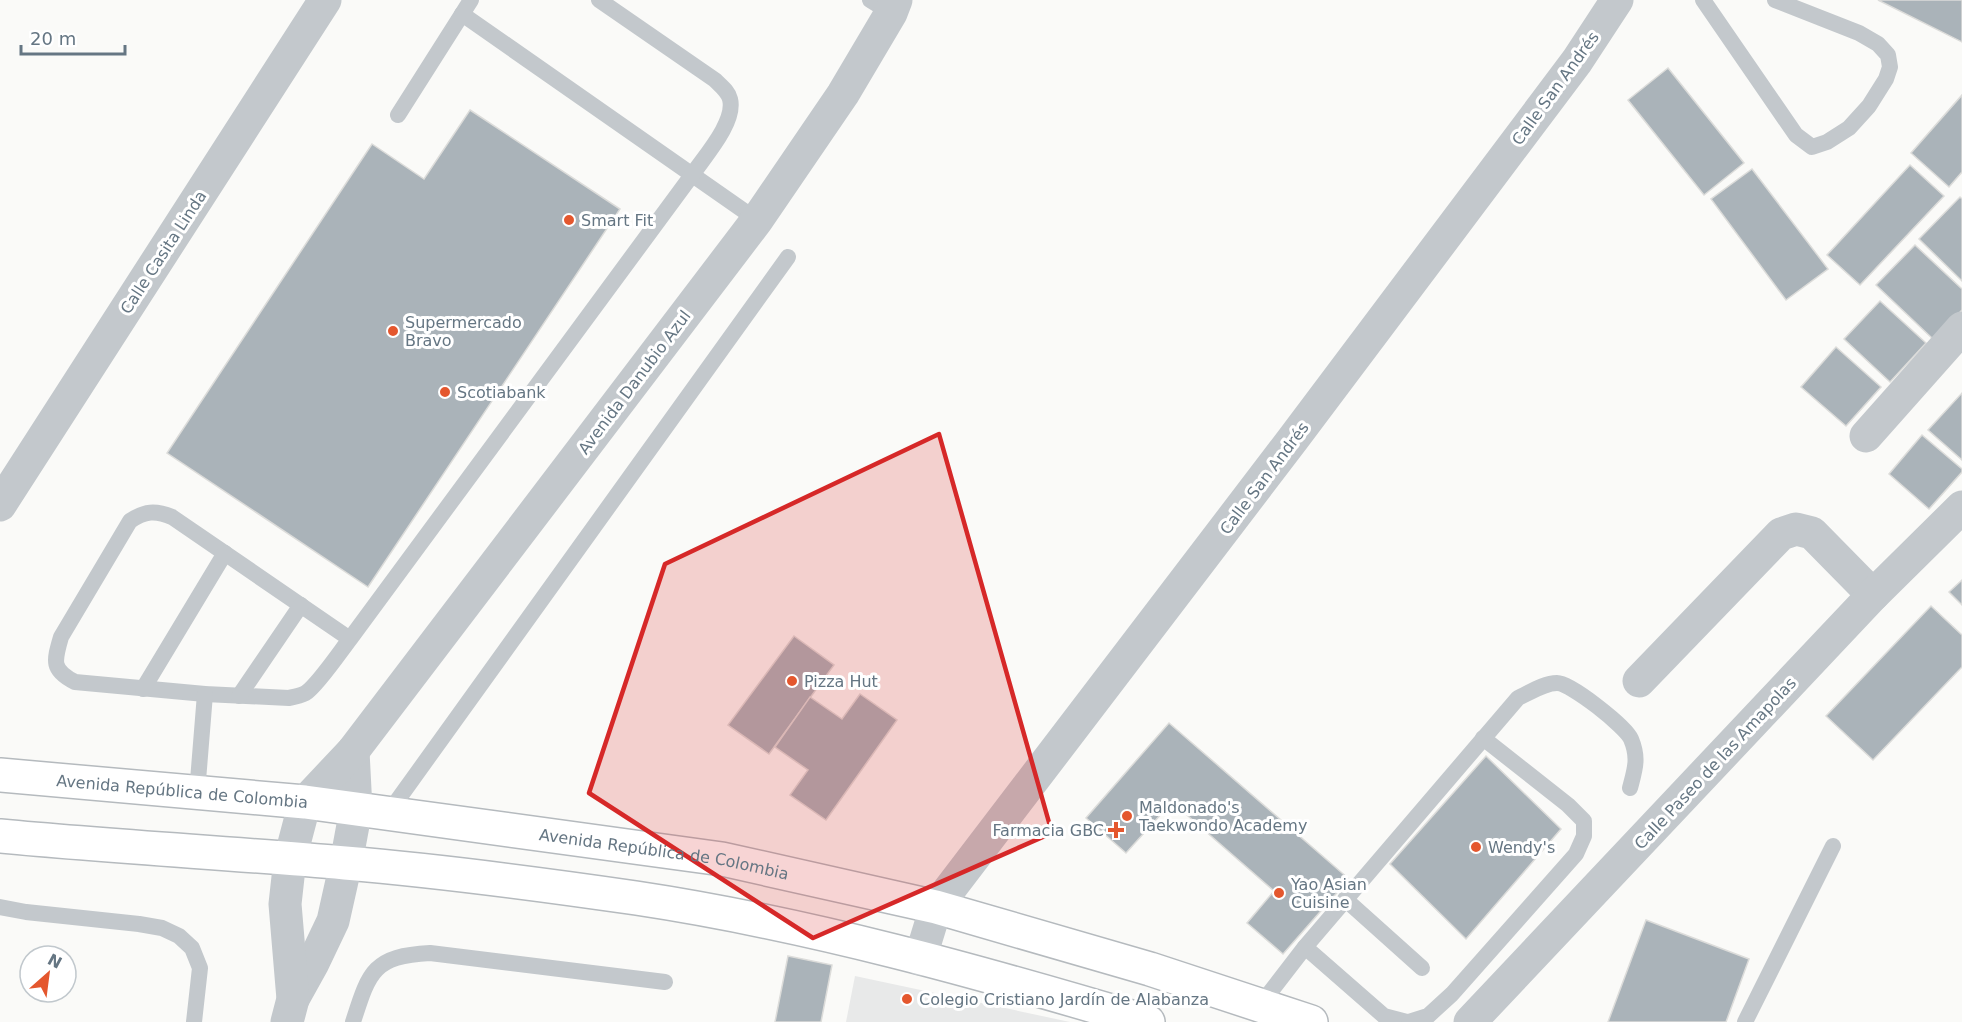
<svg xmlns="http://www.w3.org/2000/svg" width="1962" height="1022" viewBox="0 0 1962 1022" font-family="'DejaVu Sans',sans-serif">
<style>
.built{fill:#e8e9e9}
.building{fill:#aab3b9;stroke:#dcdcda;stroke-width:1.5}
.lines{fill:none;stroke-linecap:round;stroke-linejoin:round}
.primary-casing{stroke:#b5babe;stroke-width:36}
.lane{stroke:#c3c8cc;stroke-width:16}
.street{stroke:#c3c8cc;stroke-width:33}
.primary{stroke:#fff;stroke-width:33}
.marked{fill:#d62828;fill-opacity:0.2;stroke:#d62828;stroke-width:4.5;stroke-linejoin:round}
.poi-dot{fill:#e4572e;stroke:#fff;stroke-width:2}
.labels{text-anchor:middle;stroke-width:6;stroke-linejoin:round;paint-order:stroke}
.street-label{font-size:16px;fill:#657683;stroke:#fff}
.poi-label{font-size:16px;fill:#657683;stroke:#fff;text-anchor:start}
</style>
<rect width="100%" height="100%" fill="#fafaf8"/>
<path class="built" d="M855 976 1070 1022H846Z"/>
<g class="building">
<path d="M1878 0H1962V42Z"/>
<path d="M1668 68 1744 163 1704 195 1628 100Z"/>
<path d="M1962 95V172L1949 187 1911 153Z"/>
<path d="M470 110 620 209 368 587 167 453 372 144 424 179Z"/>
<path d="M1910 165 1944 196 1860 285 1827 255Z"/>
<path d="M1752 169 1828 269 1786 300 1711 199Z"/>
<path d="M1960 197 1962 199V281L1919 239Z"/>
<path d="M1915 245 1962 289V310L1934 340 1876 285Z"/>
<path d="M1880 301 1926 343 1890 382 1844 339Z"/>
<path d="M1836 347 1881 387 1846 426 1801 387Z"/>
<path d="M1962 393V460L1928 430Z"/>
<path d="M1922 435 1962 469V472L1929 509 1889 474Z"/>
<path d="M1962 580V605L1949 592Z"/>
<path d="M1931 606 1962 635V667L1873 760 1826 716Z"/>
<path d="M794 636 834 665 769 754 728 725Z"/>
<path d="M860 694 897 720 826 820 790 795 808 770 775 747 810 697 842 719Z"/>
<path d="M1169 723 1349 879 1283 954 1247 923 1274 891 1172 802 1126 853 1086 818Z"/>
<path d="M1486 756 1561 829 1466 939 1390 864Z"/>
<path d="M1646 920 1749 959 1726 1022H1608Z"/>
<path d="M788 956 832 965 821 1022H775Z"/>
</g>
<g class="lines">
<defs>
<g id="primary">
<path id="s1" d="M0 775 305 802 722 859 936 907 1150 969 1311 1022"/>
<path d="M0 836C115 847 230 853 345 863 442 871 539 884 636 898 809 924 980 972 1148 1022"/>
</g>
</defs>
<use href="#primary" class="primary-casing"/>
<g class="lane">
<path d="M870 0 891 13"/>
<path d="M1703 0 1796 135 1812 147 1827 142 1849 128 1869 106 1886 79 1890 67 1888 55 1878 44 1859 33 1775 0"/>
<path d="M462 14 757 220"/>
<path d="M398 115 471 0"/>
<path d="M350 639 172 517C155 510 145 511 130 521L61 637C54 661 51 670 75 682L205 694 289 698C296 696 302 696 307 692 319 683 340 652 350 639L692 175C704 157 736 122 730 99 728 91 721 86 715 80L599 0"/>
<path d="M143 689 225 553"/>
<path d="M239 696 301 605"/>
<path d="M197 793 205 694"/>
<path d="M389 812 788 257"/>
<path d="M1345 899 1422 968"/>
<path d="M0 907 26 912 139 924 162 928 179 936 192 948 200 968 194 1022"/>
<path d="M1305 947 1384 1016 1407 1022"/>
<path d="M1261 1004 1305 947 1518 698C1529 693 1544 683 1557 683 1571 683 1626 727 1631 739 1639 758 1635 769 1630 788"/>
<path d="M353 1022C369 972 373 956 430 953L665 982"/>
<path d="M1409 1022 1428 1016 1452 994 1576 854 1584 836V821L1568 805 1483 738"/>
<path d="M1745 1022 1833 846"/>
</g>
<g class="street">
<path d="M1866 436 1962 328"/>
<path d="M0 505 325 0"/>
<path d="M1639 681 1781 534 1796 529 1812 533 1873 595"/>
<path d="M920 959 936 907 1293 439 1577 61 1617 0"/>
<path d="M293 999 313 963 333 921 346 863 356 809 353 751"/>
<path d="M287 1022 293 999 285 904 290 859 305 802 353 751 757 220 843 94 891 13 896 0"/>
<path d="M1470 1022 1873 595 1962 507"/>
</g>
<use href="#primary" class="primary"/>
</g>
<path class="marked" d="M939 434 1052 833 813 938 589 793 665 564Z"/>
<g class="poi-dot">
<circle cx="569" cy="220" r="6"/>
<circle cx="393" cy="331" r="6"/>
<circle cx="445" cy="392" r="6"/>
<circle cx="792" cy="681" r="6"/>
<circle cx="1127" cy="816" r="6"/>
<path d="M1113 821h6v6h6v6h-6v6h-6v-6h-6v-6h6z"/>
<circle cx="1476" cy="847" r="6"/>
<circle cx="1279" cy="893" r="6"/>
<circle cx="907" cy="999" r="6"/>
</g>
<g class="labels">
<g class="street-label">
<text transform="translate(1555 88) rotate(-54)" y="6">Calle San Andrés</text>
<text transform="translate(163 252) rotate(-57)" y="6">Calle Casita Linda</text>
<text transform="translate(634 382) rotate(-53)" y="6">Avenida Danubio Azul</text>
<text transform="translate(1264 478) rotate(-53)" y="6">Calle San Andrés</text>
<text transform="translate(1715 763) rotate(-47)" y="6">Calle Paseo de las Amapolas</text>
<text dy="6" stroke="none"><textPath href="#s1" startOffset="183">Avenida República de Colombia</textPath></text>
<text dy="6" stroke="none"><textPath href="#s1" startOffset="669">Avenida República de Colombia</textPath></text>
</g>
<g class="poi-label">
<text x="581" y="226">Smart Fit</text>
<text x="405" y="328">Supermercado<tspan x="405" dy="18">Bravo</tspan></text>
<text x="457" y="398">Scotiabank</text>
<text x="804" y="687">Pizza Hut</text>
<text x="1139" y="813">Maldonado's<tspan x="1139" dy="18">Taekwondo Academy</tspan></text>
<text x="1104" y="836" text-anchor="end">Farmacia GBC</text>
<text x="1488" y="853">Wendy's</text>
<text x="1291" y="890">Yao Asian<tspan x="1291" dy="18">Cuisine</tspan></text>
<text x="919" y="1005">Colegio Cristiano Jardín de Alabanza</text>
</g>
</g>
<g transform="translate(48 974) rotate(28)"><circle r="28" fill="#ffffff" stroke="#c1c8cd" stroke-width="1.5"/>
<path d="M0-4.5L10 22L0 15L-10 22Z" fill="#e4572e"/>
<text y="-9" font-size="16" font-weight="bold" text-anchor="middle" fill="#657683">N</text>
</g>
<path d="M21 45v9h104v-9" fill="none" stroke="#657683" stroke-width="3"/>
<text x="30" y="45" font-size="18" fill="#657683" stroke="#ffffff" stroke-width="4.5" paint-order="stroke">20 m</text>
</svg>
